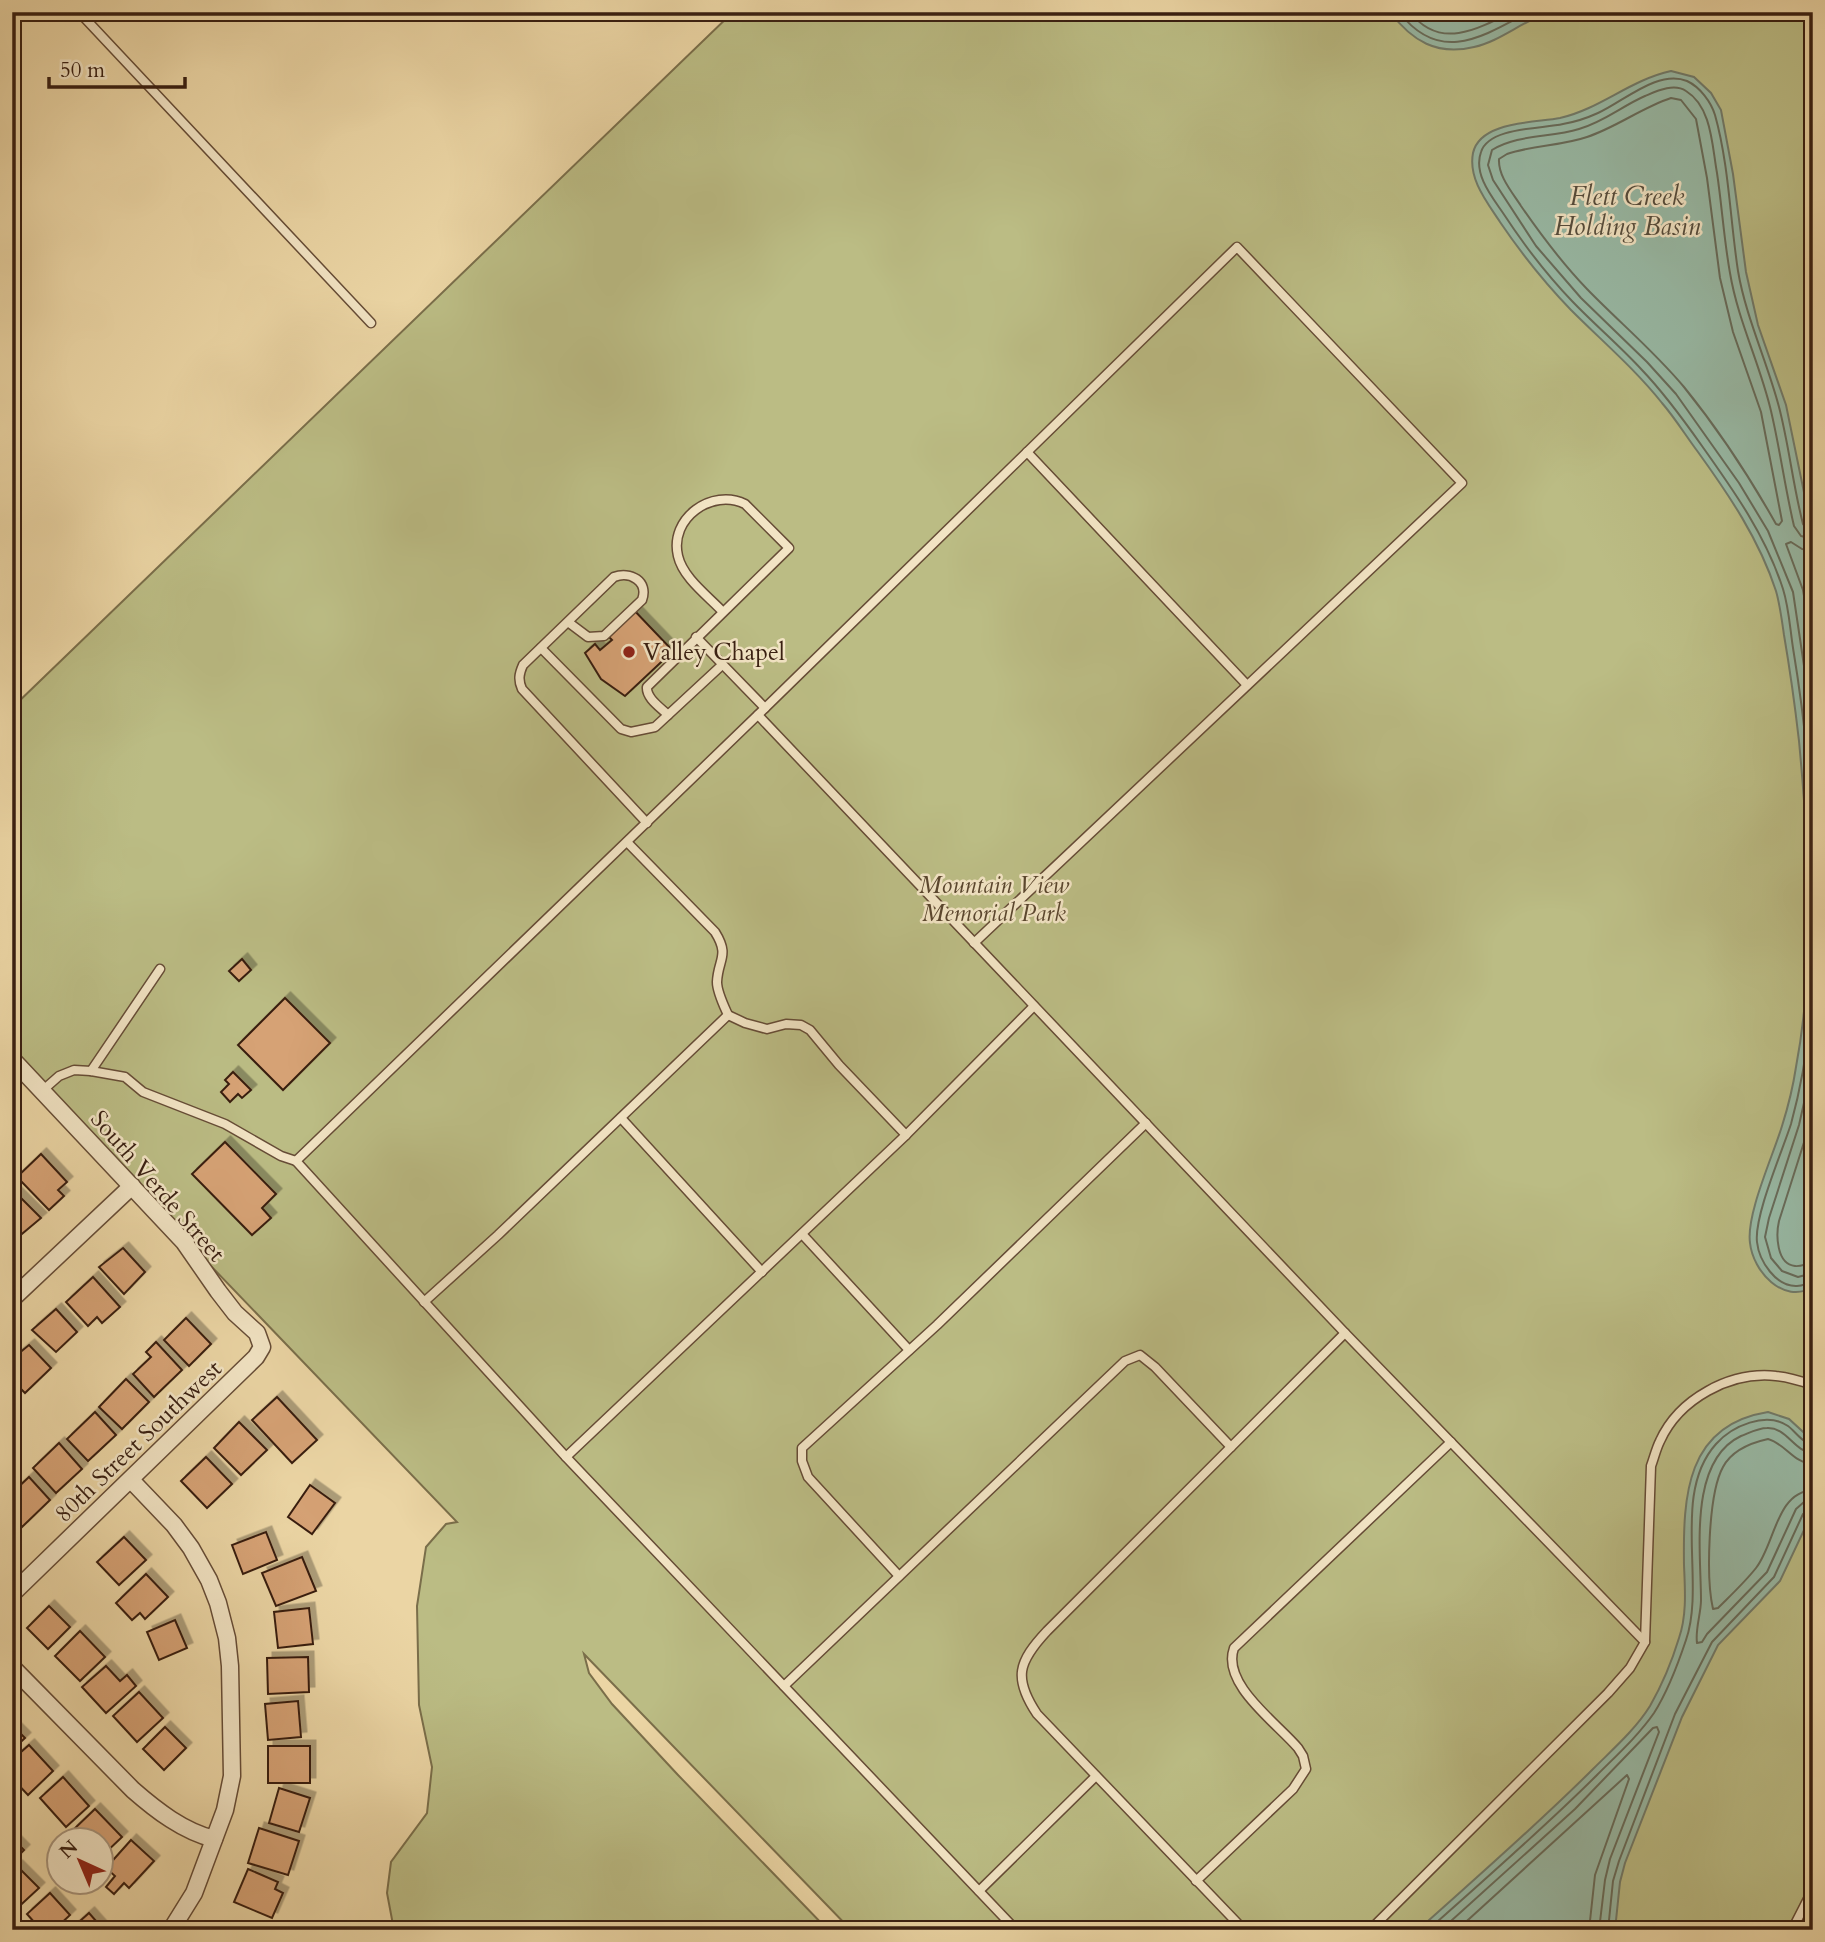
<svg xmlns="http://www.w3.org/2000/svg" width="1825" height="1942" viewBox="0 0 1825 1942" font-family="Cardo,serif">
<style>
.green{fill:#bbbc84;stroke:#7a6e4a;stroke-width:2}
.water{fill:#98b9a5;stroke:#727b6a;stroke-width:2}
.lines{fill:none;stroke-linecap:round;stroke-linejoin:round}
.shore{stroke:#686c5b;stroke-width:2}
.building{fill:#d6a275;stroke:#391f11;stroke-width:2;filter:url(#shadow)}
.lane-casing{stroke:#664c36;stroke-width:11}
.street-casing{stroke:#664c36;stroke-width:19}
.lane{stroke:#f2e4c4;stroke-width:8}
.street{stroke:#f2e4c4;stroke-width:16}
.poi-dot{fill:#8f2418;stroke:#f2e4c4;stroke-width:2.5}
.labels{text-anchor:middle;stroke-width:5;stroke-linejoin:round;paint-order:stroke}
.poi-label{font-size:24px;fill:#391f11;stroke:#f2e4c4;text-anchor:start}
.park-label{font-size:24px;font-style:italic;fill:#5a462e;stroke:#f2e4c4}
.street-label{font-size:24px;fill:#391f11;stroke:#f2e4c4}
.water-label{font-size:26px;font-style:italic;fill:#564d3d;stroke:#f2e4c4}
</style>
<defs>
<filter id="shadow"><feDropShadow dx="5.5" dy="-5.5" stdDeviation="0" flood-color="#0004"/></filter>
</defs>
<rect width="100%" height="100%" fill="#ebd5a4"/>
<filter id="stains"><feTurbulence type="fractalNoise" baseFrequency=".00286" numOctaves="4"/><feColorMatrix values="0 0 0 0 .2 0 0 0 0 .09 0 0 0 0 .02 0 0 0 .5 -.17"/></filter>
<radialGradient id="worn" r=".72"><stop offset=".6" stop-color="#630" stop-opacity="0"/><stop offset="1" stop-color="#630" stop-opacity=".3"/></radialGradient>
<path class="green" d="M733 12H1813V1930H851L584 1654 589 1673 612 1704 678 1775 828 1930H394L387 1893 391 1862 427 1813 432 1767 419 1705 417 1606 426 1547 446 1524 457 1522 12 1059V708Z"/>
<g class="water">
<path d="M1390 12H1554C1525 18 1502 41 1474 47 1437 56 1412 41 1390 12Z"/>
<path d="M1671 71 1694 77 1711 93 1721 110 1733 174 1746 272 1758 325 1786 405 1813 536V1287C1783 1305 1753 1271 1750 1243 1746 1214 1773 1156 1782 1126 1788 1107 1793 1087 1796 1067 1816 961 1809 848 1799 741 1795 706 1790 670 1784 635 1782 621 1780 605 1776 591 1759 539 1729 495 1698 452 1686 436 1675 418 1662 403 1635 369 1602 341 1571 310 1545 283 1521 253 1500 222 1487 202 1468 179 1473 153 1480 121 1535 123 1560 118 1600 109 1630 80 1671 71Z"/>
<path d="M1768 1412 1789 1419 1813 1441V1511L1780 1581 1718 1645 1682 1717 1625 1863 1620 1882 1615 1930H1418C1477 1877 1537 1825 1593 1769 1613 1749 1635 1730 1650 1706 1662 1685 1672 1661 1679 1638 1687 1615 1685 1589 1684 1565 1683 1496 1686 1425 1768 1412Z"/>
</g>
<g class="lines">
<g class="shore">
<path d="M1399 12C1440 65 1482 37 1529 12"/>
<path d="M1410 12C1439 50 1477 30 1511 12"/>
<path d="M1671 98 1681 100 1696 119 1707 178 1720 278 1733 332 1761 412 1782 521 1779 525 1776 524C1749 476 1718 429 1684 387 1654 351 1619 322 1587 289 1562 263 1541 235 1521 206 1512 192 1498 176 1499 159L1507 154C1533 145 1561 146 1587 137 1617 127 1641 108 1671 98Z"/>
<path d="M1813 530H1807L1803 524C1793 486 1789 445 1779 407 1767 361 1746 318 1738 271 1730 219 1729 165 1715 115 1711 102 1700 87 1687 81 1658 69 1623 102 1598 113 1587 118 1575 122 1563 124 1541 129 1489 127 1481 152 1473 174 1492 197 1503 213 1524 245 1546 274 1572 301 1595 325 1620 346 1642 370 1664 393 1683 419 1702 446 1734 491 1766 536 1783 589 1789 608 1790 629 1793 648 1804 714 1811 782 1813 849"/>
<path d="M1813 539 1801 536 1794 526C1785 488 1780 449 1771 411 1760 364 1738 321 1730 273 1724 240 1722 206 1717 173 1712 146 1712 107 1686 91 1674 83 1657 91 1645 96 1622 106 1604 122 1579 129 1550 138 1518 134 1492 150L1488 165 1493 180 1536 246 1581 298 1647 362 1676 394 1739 483 1768 531 1793 592 1813 726"/>
<path d="M1813 550 1802 549 1791 542 1786 544 1803 590 1813 648"/>
<path d="M1813 987C1810 1033 1803 1080 1791 1124 1782 1152 1754 1216 1757 1242 1759 1261 1776 1287 1797 1286 1803 1286 1807 1283 1813 1282"/>
<path d="M1813 1063 1799 1125 1769 1218 1765 1237 1771 1258 1782 1271 1798 1277 1813 1273"/>
<path d="M1813 1114 1779 1221C1776 1234 1776 1264 1795 1266 1800 1267 1808 1263 1813 1263"/>
<path d="M1813 1453C1794 1452 1787 1427 1767 1428 1758 1428 1749 1433 1741 1436 1688 1461 1701 1552 1701 1600 1701 1614 1695 1629 1697 1643L1702 1642 1707 1634 1767 1572 1796 1509 1804 1502 1813 1501"/>
<path d="M1813 1464C1793 1463 1786 1444 1768 1439 1750 1443 1732 1450 1723 1467 1708 1494 1706 1579 1713 1609L1718 1608C1731 1595 1745 1582 1756 1568 1775 1544 1776 1492 1813 1490"/>
<path d="M1428 1930C1485 1879 1543 1829 1597 1775 1617 1755 1638 1736 1654 1713 1668 1691 1678 1664 1686 1640 1706 1582 1671 1494 1716 1444 1732 1426 1766 1411 1788 1426 1796 1432 1802 1443 1813 1444"/>
<path d="M1441 1930 1575 1809 1653 1728 1657 1727 1659 1732 1610 1859 1605 1880 1599 1930"/>
<path d="M1457 1930 1627 1775 1629 1779 1595 1875 1589 1930"/>
<path d="M1608 1930 1613 1881 1619 1861 1675 1714 1712 1642 1774 1577 1803 1514 1808 1510H1813"/>
</g>
</g>
<g class="building">
<path d="M631 607 673 651 625 696 601 679 585 653 595 644 600 650 612 640 604 632Z"/>
<path d="M242 959 251 970 239 981 229 971Z"/>
<path d="M285 998 330 1043 283 1090 238 1045Z"/>
<path d="M233 1072 251 1090 242 1098 238 1094 230 1102 221 1092 229 1084 225 1080Z"/>
<path d="M225 1142 276 1194 262 1208 271 1218 252 1235 192 1174Z"/>
<path d="M41 1154 67 1182 58 1190 64 1196 49 1210 17 1177Z"/>
<path d="M15 1192 41 1218 17 1238 12 1232V1195Z"/>
<path d="M123 1248 145 1272 124 1294 99 1267Z"/>
<path d="M93 1277 120 1307 102 1323 97 1317 88 1326 66 1302Z"/>
<path d="M56 1309 77 1332 56 1352 32 1330Z"/>
<path d="M186 1318 211 1344 189 1366 164 1340Z"/>
<path d="M156 1342 182 1370 154 1397 133 1374 151 1357 146 1352Z"/>
<path d="M29 1345 51 1368 25 1393 12 1380V1359Z"/>
<path d="M126 1379 149 1402 122 1429 99 1407Z"/>
<path d="M277 1397 317 1440 292 1463 252 1420Z"/>
<path d="M95 1412 116 1435 88 1461 67 1439Z"/>
<path d="M239 1422 267 1450 241 1475 214 1448Z"/>
<path d="M59 1443 82 1469 56 1493 33 1468Z"/>
<path d="M206 1457 232 1484 207 1508 181 1481Z"/>
<path d="M29 1477 50 1500 22 1527 12 1516V1493Z"/>
<path d="M310 1485 335 1503 312 1534 288 1517Z"/>
<path d="M266 1532 277 1560 243 1574 232 1545Z"/>
<path d="M124 1537 146 1560 119 1585 97 1562Z"/>
<path d="M302 1557 316 1591 276 1606 262 1573Z"/>
<path d="M146 1574 168 1597 145 1619 140 1613 132 1620 116 1603Z"/>
<path d="M49 1606 70 1627 48 1649 27 1628Z"/>
<path d="M309 1608 313 1644 278 1648 274 1612Z"/>
<path d="M175 1620 187 1648 159 1660 147 1632Z"/>
<path d="M80 1631 105 1657 80 1681 55 1656Z"/>
<path d="M308 1657 309 1692 268 1694 267 1658Z"/>
<path d="M106 1666 120 1681 127 1675 136 1686 106 1713 82 1687Z"/>
<path d="M139 1692 163 1718 137 1742 113 1716Z"/>
<path d="M298 1701 301 1737 268 1740 265 1704Z"/>
<path d="M12 1725 25 1738 12 1750Z"/>
<path d="M165 1727 186 1748 164 1770 143 1749Z"/>
<path d="M29 1745 53 1771 28 1795 12 1778V1760Z"/>
<rect x="268" y="1746" width="42" height="37"/>
<path d="M63 1777 89 1806 66 1827 40 1798Z"/>
<path d="M279 1788 310 1798 299 1832 269 1823Z"/>
<path d="M95 1809 122 1837 102 1856V1840H81L72 1831Z"/>
<path d="M259 1828 299 1841 288 1875 248 1863Z"/>
<path d="M12 1838 24 1850 12 1862Z"/>
<path d="M131 1840 154 1861 129 1888 124 1883 114 1894 106 1887 115 1876 106 1868Z"/>
<path d="M17 1866 39 1888 12 1913V1871Z"/>
<path d="M248 1869 278 1882 275 1889 283 1893 272 1918 234 1902Z"/>
<path d="M50 1893 70 1915 54 1930H41L27 1914Z"/>
<path d="M89 1913 104 1930H70Z"/>
</g>
<g class="lines">
<defs>
<g id="lane">
<path d="M79 12 371 323"/>
<path d="M1027 452 1247 685"/>
<path d="M568 622 588 637 604 636 642 600C649 581 630 571 614 577L523 665C519 674 518 680 522 689L647 823"/>
<path d="M696 637 765 708"/>
<path d="M541 648 621 729 631 732 655 727 722 665"/>
<path d="M668 715C660 707 646 698 647 687L789 548 745 504C712 488 669 518 678 556 683 578 708 596 723 612"/>
<path d="M758 715 1345 1333 1645 1642"/>
<path d="M974 943 1462 483 1237 247 765 708 296 1161 566 1457 1016 1930"/>
<path d="M728 1015 745 1023 767 1029 786 1024 801 1025 810 1030 839 1065 906 1135"/>
<path d="M91 1071 160 969"/>
<path d="M12 1085 24 1072"/>
<path d="M42 1091 59 1076 74 1070 91 1071 125 1077 143 1092 225 1124 281 1156 296 1161"/>
<path d="M621 1118 762 1272"/>
<path d="M802 1234 909 1350"/>
<path d="M424 1302 498 1235 728 1015C724 1006 717 992 717 982 718 959 730 956 715 932L627 842"/>
<path d="M566 1457 906 1135 1034 1006"/>
<path d="M899 1576 808 1477 802 1461V1448L937 1325 1146 1123"/>
<path d="M784 1686 1125 1361 1140 1355 1155 1367 1231 1447"/>
<path d="M1196 1881 1293 1789 1306 1769 1303 1756 1298 1748C1277 1723 1221 1684 1234 1648L1451 1442"/>
<path d="M979 1891 1096 1776"/>
<path d="M1244 1930 1037 1714C1013 1678 1018 1662 1047 1631L1345 1333"/>
<path d="M1370 1930 1608 1693 1630 1668 1645 1642 1651 1466C1654 1458 1656 1449 1660 1441 1679 1399 1730 1371 1776 1376 1788 1377 1801 1381 1813 1385"/>
<path d="M1792 1930 1813 1889"/>
</g>
<g id="street">
<path d="M12 1059 184 1242 218 1291 235 1313 257 1333 262 1347 256 1357 12 1594"/>
<path d="M12 1299 132 1186"/>
<path d="M131 1480 174 1525 191 1548 209 1580 218 1603 227 1638 230 1666 232 1776 225 1810 194 1893 171 1930"/>
<path d="M12 1667 133 1790C157 1811 183 1831 214 1839"/>
</g>
</defs>
<use href="#lane" class="lane-casing"/>
<use href="#street" class="street-casing"/>
<use href="#lane" class="lane"/>
<use href="#street" class="street"/>
</g>
<circle class="poi-dot" cx="629" cy="652" r="7"/>
<g class="labels">
<g class="poi-label">
<text x="643" y="660">Valley Chapel</text>
</g>
<g class="park-label">
<text x="994" y="893">Mountain View<tspan x="994" dy="28">Memorial Park</tspan></text>
</g>
<g class="street-label">
<text transform="translate(158 1186) rotate(49)" y="8">South Verde Street</text>
<text transform="translate(138 1441) rotate(-44)" y="8">80th Street Southwest</text>
</g>
<g class="water-label">
<text x="1627" y="205">Flett Creek<tspan x="1627" dy="30">Holding Basin</tspan></text>
</g>
</g>
<rect width="1825" height="1942" fill="none" stroke="#ebd5a4" stroke-width="42"/>
<rect x="14" y="14" width="1797" height="1914" fill="none" stroke="#391f11" stroke-width="3.5"/>
<rect x="21" y="21" width="1783" height="1900" fill="none" stroke="#391f11" stroke-width="2"/>
<g transform="translate(80 1861) rotate(316)"><circle r="33" fill="#f2e4c4" stroke="#a8957c" stroke-width="2"/>
<path d="M0-5L12 26L0 18L-12 26Z" fill="#8f2418"/>
<text y="-10" font-size="19" font-weight="bold" text-anchor="middle" fill="#391f11">N</text>
</g>
<path d="M49 77v10h136v-10" fill="none" stroke="#391f11" stroke-width="3.5"/>
<text x="60" y="77" font-size="21" fill="#391f11" stroke="#f2e4c4" stroke-width="5" paint-order="stroke">50 m</text>
<rect width="100%" height="100%" filter="url(#stains)"/>
<rect width="100%" height="100%" fill="url(#worn)"/>
</svg>
